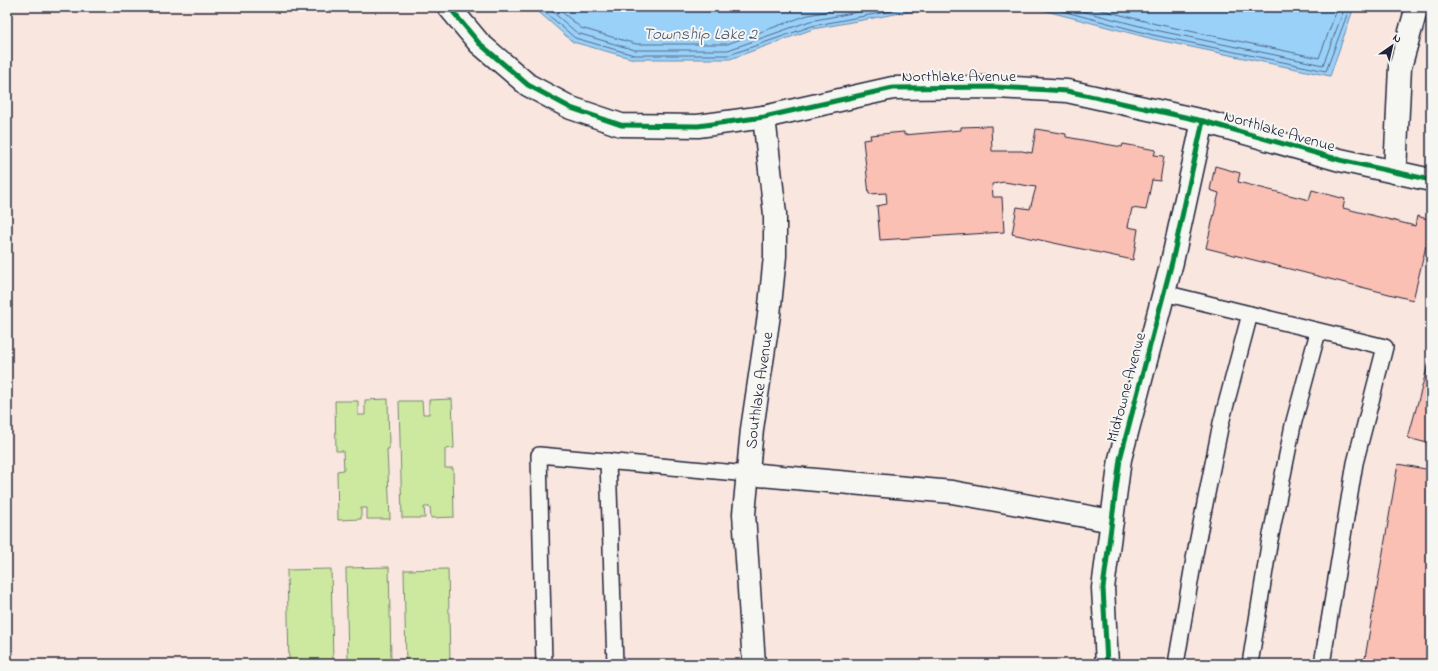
<svg xmlns="http://www.w3.org/2000/svg" width="1438" height="671" viewBox="0 0 1438 671" font-family="'Indie Flower',sans-serif">
<style>
.green{fill:#cde9a0;stroke:#78866e}
.water{fill:#9ad1f9;stroke:#6a8bad}
.lines{fill:none;stroke-linecap:round;stroke-linejoin:round}
.shore{stroke:#526887;stroke-width:1}
.building{fill:#fbc0b4;stroke:#22223b}
.lane-casing{stroke:#22223b;stroke-width:18}
.street-casing{stroke:#22223b;stroke-width:25}
.lane{stroke:#f6f6f2;stroke-width:15}
.street{stroke:#f6f6f2;stroke-width:22}
.cycleway-casing{stroke:#f6f6f2;stroke-width:8}
.cycleway{stroke:#00873e;stroke-width:5}
.labels{text-anchor:middle;stroke-width:4;stroke-linejoin:round;paint-order:stroke}
.street-label{font-size:16px;fill:#22223b;stroke:#f6f6f2}
.water-label{font-size:17px;font-style:italic;fill:#465774;stroke:#f6f6f2}
</style>
<rect width="100%" height="100%" fill="#f8e6df"/>
<filter id="ink" filterUnits="userSpaceOnUse"><feTurbulence type="fractalNoise" baseFrequency=".025" numOctaves="2"/><feDisplacementMap in="SourceGraphic" scale="8" xChannelSelector="R" yChannelSelector="G"/><feConvolveMatrix kernelMatrix="1 2 1 2 8 2 1 2 1" color-interpolation-filters="sRGB"/></filter>
<g filter="url(#ink)">
<g class="green">
<path d="M388 399 389 449H387L390 519H367V508H361V519L338 520 337 471 344 470 343 451H336L335 401H358V415H365V400Z"/>
<path d="M452 399 454 448 445 449V468H453L454 517 431 518 430 507H424L425 518H402L399 401H422L423 414H429V400Z"/>
<path d="M389 567 391 660 348 661 346 568Z"/>
<path d="M331 569 333 662 289 663 287 570Z"/>
<path d="M448 569 450 662 406 663 404 570Z"/>
</g>
<g class="water">
<path d="M533 7H966L901 13 813 29 730 59H634L573 42Z"/>
<path d="M1031 7H1354L1330 76 1153 39Z"/>
</g>
<g class="lines">
<g class="shore">
<path d="M539 7 575 38 634 55H729L812 26 901 9 923 7"/>
<path d="M547 7 577 33 635 50H728L810 21 884 7"/>
<path d="M556 7 581 28 636 44H727L808 15 851 7"/>
<path d="M1047 7 1153 35 1326 71 1350 7"/>
<path d="M1066 7 1155 30 1323 65 1345 7"/>
<path d="M1090 7 1156 24 1319 58 1338 7"/>
</g>
</g>
<g class="building">
<path d="M991 126 992 151H1022L1032 153 1036 129 1066 134V137L1122 147 1123 144 1156 150 1154 155 1164 156 1160 181 1152 180 1146 210 1132 208 1128 227 1138 229 1133 260 1012 234 1017 207 1030 209 1036 187 1004 182 992 184 993 197H1002L1004 232 880 240 877 206 887 204 886 193 869 194 863 140 871 139 870 135 904 132V135L961 130V127Z"/>
<path d="M1215 166 1240 173 1238 182 1309 200 1312 190 1345 199 1343 208 1415 226 1417 216 1431 220V248L1426 246 1413 300 1206 248 1219 193 1210 190Z"/>
<path d="M1431 354V444L1408 438Z"/>
<path d="M1398 464 1431 470V664H1364Z"/>
</g>
<g class="lines">
<defs>
<g id="lane">
<path d="M1164 293 1250 314 1221 423 1194 559 1176 664"/>
<path d="M1250 314 1385 347 1355 463 1322 664"/>
<path d="M608 461 615 664"/>
<path d="M544 664 539 455 748 474"/>
<path d="M1250 664 1269 545 1293 425 1318 332"/>
</g>
<g id="street">
<path d="M449 7 479 43 528 85 571 108 621 125 698 126 764 117 893 88 996 87 1067 91 1203 121 1340 160 1431 180"/>
<path d="M1395 172 1400 67 1417 7"/>
<path d="M748 474 952 492 1112 521"/>
<path id="s1" d="M754 664 744 514 752 429 769 315 775 256V214L764 117"/>
<path d="M1107 664 1103 588 1120 459 1172 262 1203 121"/>
</g>
</defs>
<use href="#lane" class="lane-casing"/>
<use href="#street" class="street-casing"/>
<use href="#lane" class="lane"/>
<use href="#street" class="street"/>
<defs>
<g id="cycleway">
<path d="M449 7 479 43 528 85 571 108 621 125 698 126 764 117 893 88 996 87 1067 91 1203 121 1340 160 1431 180"/>
<path d="M1107 664 1103 588 1120 459 1172 262 1203 121"/>
</g>
</defs>
<use href="#cycleway" class="cycleway-casing"/>
<use href="#cycleway" class="cycleway"/>
</g>
</g>
<g class="labels">
<g class="street-label">
<text x="959" y="81">Northlake Avenue</text>
<text transform="translate(1280 130) rotate(16)" y="6">Northlake Avenue</text>
<text transform="translate(1125 387) rotate(-75)" y="6">Midtowne Avenue</text>
<text dy="6" stroke="none"><textPath href="#s1" startOffset="275">Southlake Avenue</textPath></text>
</g>
<g class="water-label">
<text x="700" y="39">Township Lake 2</text>
</g>
</g>
<rect width="1438" height="671" fill="none" stroke="#f6f6f2" stroke-width="24"/>
<rect x="12" y="12" width="1414" height="647" fill="none" stroke="#22223b" stroke-width="1.5" filter="url(#ink)"/>
<g transform="translate(1392 46) rotate(34)" stroke="#f6f6f2" stroke-width="3" paint-order="stroke">
<path d="M0-3L7 15L0 10L-7 15Z" fill="#22223b"/>
<text y="-6" font-size="11" font-weight="bold" text-anchor="middle" fill="#22223b">N</text>
</g>
</svg>
